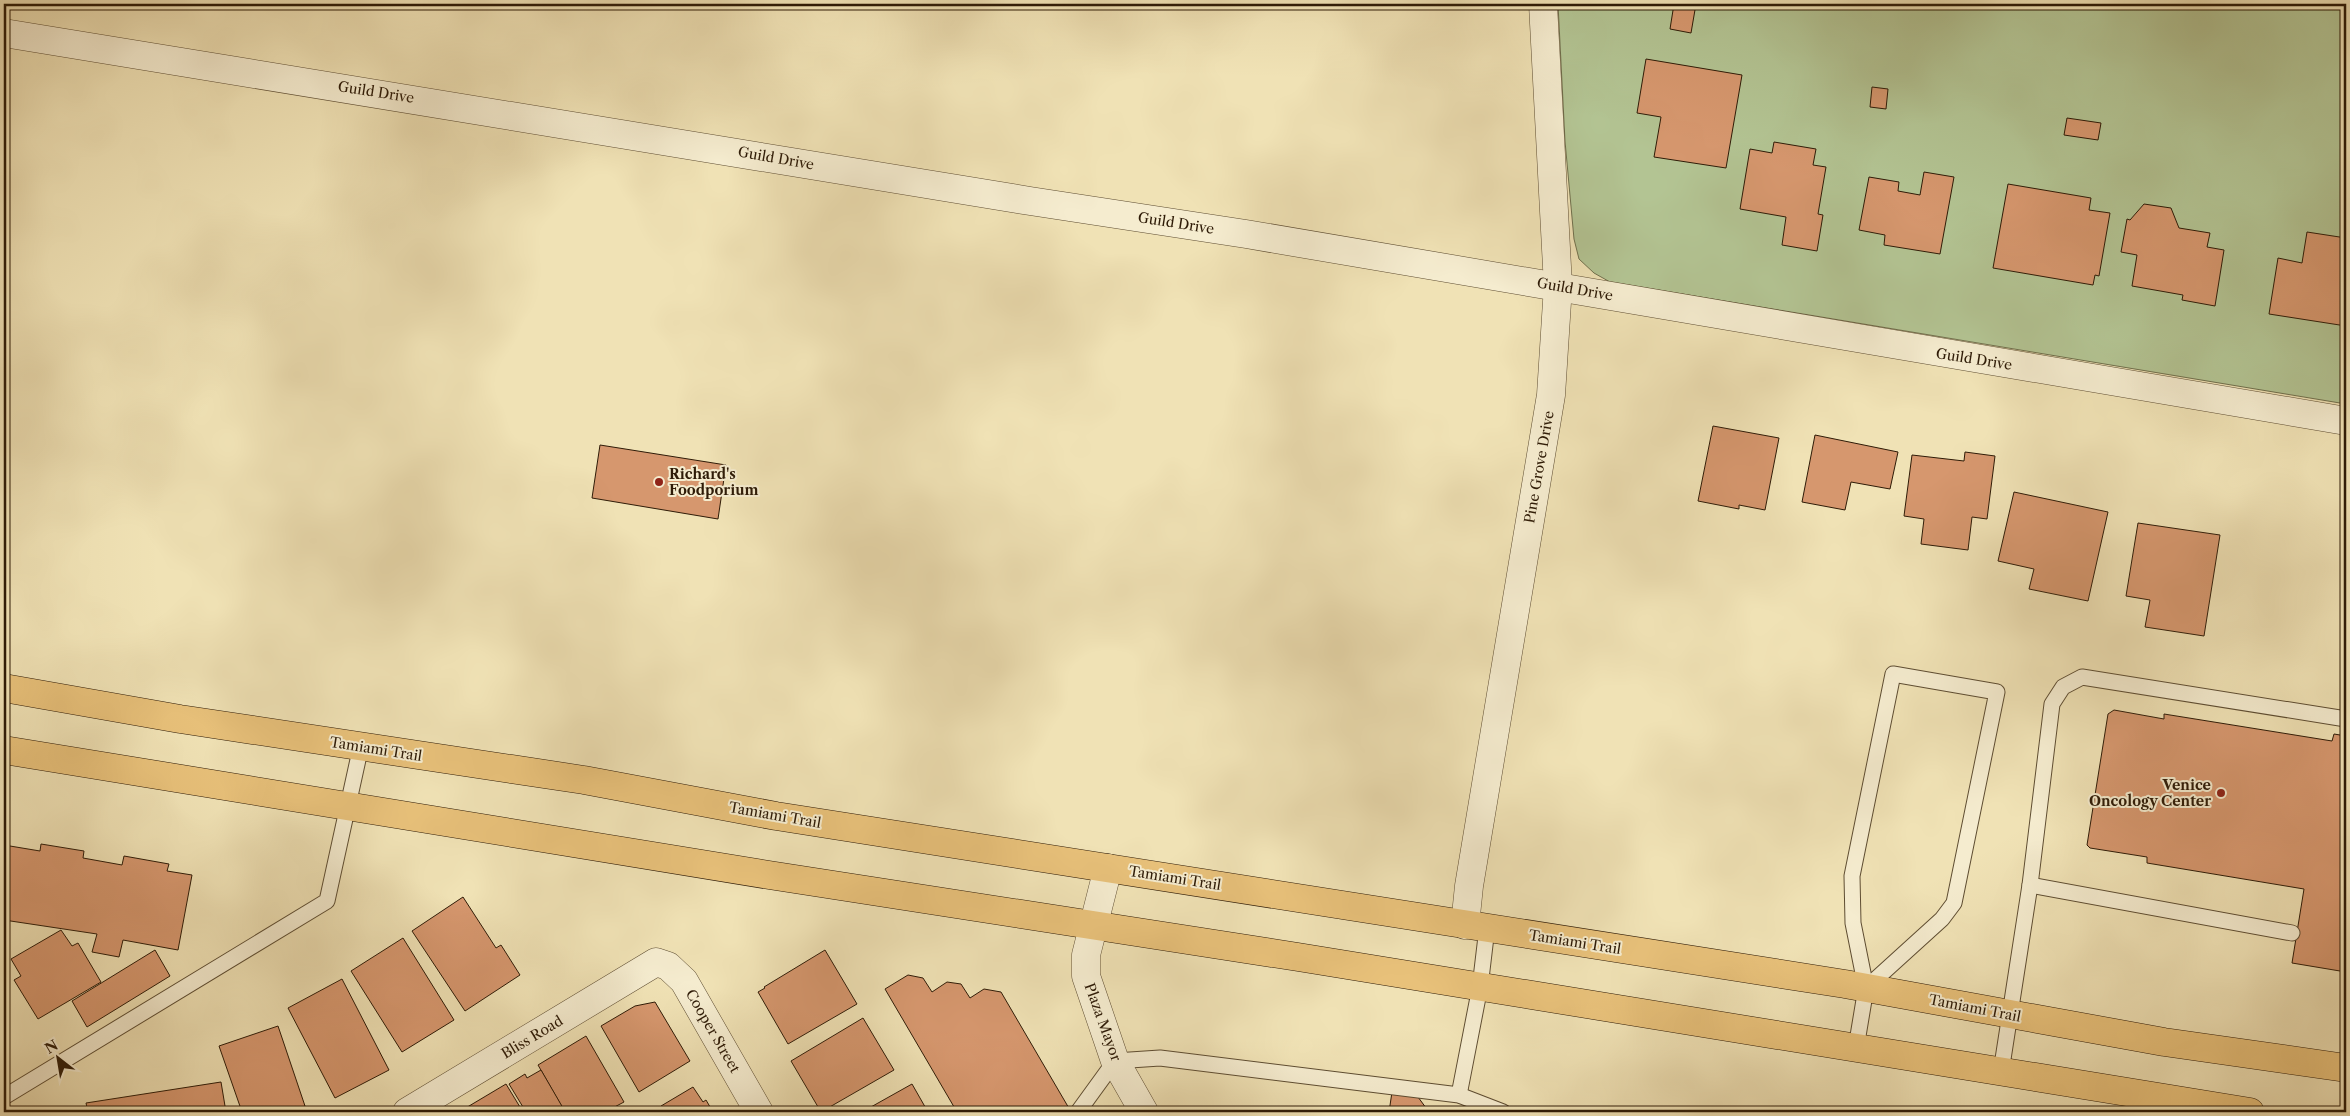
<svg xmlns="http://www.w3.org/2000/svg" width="2350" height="1116" viewBox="0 0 2350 1116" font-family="'Libre Caslon Text',serif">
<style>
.grass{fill:#b3c493;stroke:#70704d}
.building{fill:#d6976e;stroke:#2e1b07}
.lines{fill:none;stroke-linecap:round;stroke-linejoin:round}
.service-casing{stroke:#5e4d32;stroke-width:17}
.minor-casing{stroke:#5e4d32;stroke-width:29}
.primary-casing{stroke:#2e1b07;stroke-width:29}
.service{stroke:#f5eccf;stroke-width:15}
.minor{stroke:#f5eccf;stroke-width:28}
.primary{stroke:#e8c17a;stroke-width:28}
.poi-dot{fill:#8f2418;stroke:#f5eccf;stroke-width:2}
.labels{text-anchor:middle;stroke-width:4;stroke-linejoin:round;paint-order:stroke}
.street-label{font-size:14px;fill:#2e1b07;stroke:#f5eccf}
.poi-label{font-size:14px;font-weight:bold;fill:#2e1b07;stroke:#f5eccf;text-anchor:start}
</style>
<rect width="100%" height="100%" fill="#f0e2b5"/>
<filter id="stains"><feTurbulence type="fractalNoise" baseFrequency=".004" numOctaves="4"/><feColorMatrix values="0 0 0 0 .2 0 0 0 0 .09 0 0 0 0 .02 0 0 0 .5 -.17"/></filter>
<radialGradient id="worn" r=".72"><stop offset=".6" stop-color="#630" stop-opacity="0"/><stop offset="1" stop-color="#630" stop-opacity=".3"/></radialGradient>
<path class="grass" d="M1558 4H2346V404L1610 282 1594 273 1579 259 1574 239 1565 141Z"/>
<g class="building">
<path d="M1674 4H1696L1691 33 1670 29Z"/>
<path d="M1646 59 1742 75 1726 168 1654 157 1661 117 1637 113Z"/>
<path d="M1872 87 1888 89 1886 109 1870 107Z"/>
<path d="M2067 118 2101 123 2098 140 2064 135Z"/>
<path d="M1774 142 1816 149 1813 165 1826 167 1818 214 1823 215 1817 251 1782 245 1786 217 1740 209 1750 149 1772 153Z"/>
<path d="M1924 172 1954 177 1940 254 1884 245 1885 235 1859 230 1869 177 1899 182 1898 191 1920 195Z"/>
<path d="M2008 184 2091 198 2089 210 2110 213 2099 276 2095 275 2093 285 1993 268Z"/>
<path d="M2144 204 2171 208 2179 228 2210 233 2207 247 2224 250 2215 306 2182 300 2183 295 2132 286 2137 255 2121 252 2127 219 2130 220Z"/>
<path d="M2307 232 2346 238V326L2269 314 2278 258 2302 263Z"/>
<path d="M1713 426 1779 438 1765 510 1739 505V509L1698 501Z"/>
<path d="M1815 435 1898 452 1890 489 1851 482 1845 510 1802 502Z"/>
<path d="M600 445 726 465 718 519 592 498Z"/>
<path d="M1965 452 1995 456 1987 519 1972 517 1968 550 1921 544 1924 519 1904 516 1912 455 1964 461Z"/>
<path d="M2014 492 2108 512 2088 601 2029 589 2034 569 1998 561Z"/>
<path d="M2138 523 2220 535 2204 636 2145 627 2150 600 2126 596Z"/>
<path d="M2114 710 2164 719V714L2332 741 2334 734 2346 736V972L2292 963 2304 889 2147 863V857L2090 848 2087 845 2108 714Z"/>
<path d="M41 844 84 851 83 858 122 865 124 856 169 864 167 871 192 875 178 950 123 940 119 957 92 952 97 934 4 920V845L40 851Z"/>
<path d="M463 897 496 948 501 945 520 975 465 1011 412 931Z"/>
<path d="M61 930 72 946 78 943 101 982 38 1019 14 980 21 976 11 959Z"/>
<path d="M403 938 454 1020 402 1052 351 971Z"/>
<path d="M155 950 170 976 87 1027 72 1001Z"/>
<path d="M825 950 857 1004 788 1044 758 992 765 988 764 987Z"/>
<path d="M908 975 923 978 932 992 947 982 961 984 970 998 984 989 1001 992 1070 1110 1065 1112H957L885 989Z"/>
<path d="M342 979 389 1070 335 1098 288 1008Z"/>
<path d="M655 1002 690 1061 639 1092 601 1026 635 1006Z"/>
<path d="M863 1018 894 1070 821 1112 791 1061Z"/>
<path d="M278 1026 305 1106 286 1112H242L219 1046Z"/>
<path d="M586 1036 624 1102 605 1112H565L538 1065Z"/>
<path d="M541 1070 563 1108 554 1112H526L509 1084 525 1074 527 1078Z"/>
<path d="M221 1082 226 1112H88L86 1103Z"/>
<path d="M506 1084 523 1112H459Z"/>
<path d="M912 1084 928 1112H862Z"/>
<path d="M693 1087 703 1102 706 1100 713 1112H664L661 1106Z"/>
<path d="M1392 1092 1418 1097 1429 1112H1389Z"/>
</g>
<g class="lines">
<defs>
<g id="service">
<path d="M2030 885 2292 933"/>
<path d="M1856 1048 1866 988 1853 923 1852 876 1893 674 1997 692 1954 903 1942 919 1866 988"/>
<path d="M2001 1072 2030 885 2052 704 2063 687 2082 677 2346 719"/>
<path d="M1459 1095 1480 987 1487 928"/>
<path d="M4 1097 327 901 361 746"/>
<path d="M1078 1112 1115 1061 1160 1058 1459 1095 1503 1112"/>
</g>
<g id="minor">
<path d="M4 33 1030 201 1246 234 2346 421"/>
<path d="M1108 868 1086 955V976L1115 1061 1144 1112"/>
<path d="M1465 925 1469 886 1551 395 1558 286 1543 4"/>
<path d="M407 1112 656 962 668 966 684 981 759 1112"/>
</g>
<g id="primary">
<path d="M4 688 180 719 584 780 776 816 1845 984 2164 1042 2346 1068"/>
<path d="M4 750 769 875 1298 957 2250 1112"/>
</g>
</defs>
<use href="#service" class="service-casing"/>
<use href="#minor" class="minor-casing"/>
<use href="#primary" class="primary-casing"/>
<use href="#service" class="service"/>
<use href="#minor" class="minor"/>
<use href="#primary" class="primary"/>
</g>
<g class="poi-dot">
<circle cx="659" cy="482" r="5"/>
<circle cx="2221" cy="793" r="5"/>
</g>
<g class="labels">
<g class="street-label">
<text transform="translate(376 92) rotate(9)" y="5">Guild Drive</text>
<text transform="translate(776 158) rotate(10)" y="5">Guild Drive</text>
<text transform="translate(1176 223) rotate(9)" y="5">Guild Drive</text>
<text transform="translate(1575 289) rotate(10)" y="5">Guild Drive</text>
<text transform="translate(1974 359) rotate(9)" y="5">Guild Drive</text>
<text transform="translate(1539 467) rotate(-80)" y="5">Pine Grove Drive</text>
<text transform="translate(376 749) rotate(9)" y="5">Tamiami Trail</text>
<text transform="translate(775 815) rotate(10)" y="5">Tamiami Trail</text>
<text transform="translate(1175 878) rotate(9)" y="5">Tamiami Trail</text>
<text transform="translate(1575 942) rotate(9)" y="5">Tamiami Trail</text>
<text transform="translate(1975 1008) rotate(11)" y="5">Tamiami Trail</text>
<text transform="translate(1103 1022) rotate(70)" y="5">Plaza Mayor</text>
<text transform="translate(713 1031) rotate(60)" y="5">Cooper Street</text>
<text transform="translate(532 1037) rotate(-31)" y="5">Bliss Road</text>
</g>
<g class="poi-label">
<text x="669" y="479">Richard's<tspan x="669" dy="16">Foodporium</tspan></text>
<text x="2211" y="790" text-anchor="end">Venice<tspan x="2211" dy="16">Oncology Center</tspan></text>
</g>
</g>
<rect width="2350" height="1116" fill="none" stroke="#f0e2b5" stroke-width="20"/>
<rect x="5" y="5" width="2340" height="1106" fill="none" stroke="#2e1b07" stroke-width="2.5"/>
<rect x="10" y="10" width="2330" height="1096" fill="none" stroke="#2e1b07"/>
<g transform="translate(58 1058) rotate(329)" stroke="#f5eccf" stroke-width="4" paint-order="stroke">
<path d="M0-4L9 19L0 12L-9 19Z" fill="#2e1b07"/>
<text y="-8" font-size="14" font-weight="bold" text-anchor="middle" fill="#2e1b07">N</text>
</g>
<rect width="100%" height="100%" filter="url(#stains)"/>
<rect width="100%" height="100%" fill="url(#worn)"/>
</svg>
